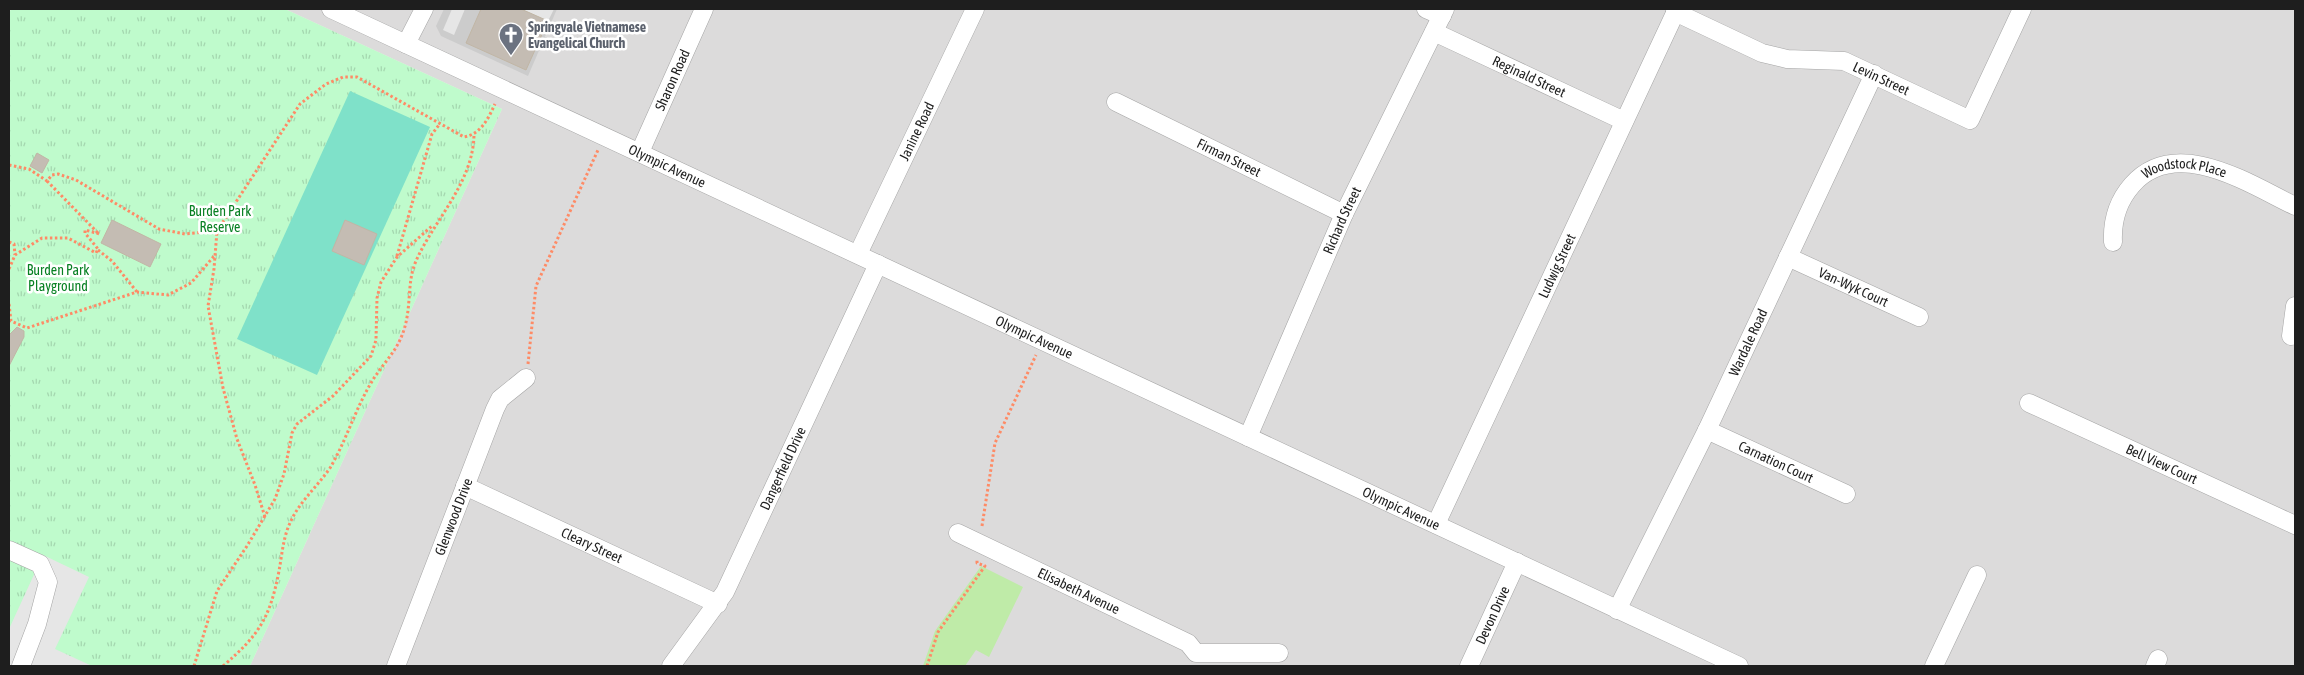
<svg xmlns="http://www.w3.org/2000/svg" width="2304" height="675" viewBox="0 0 2304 675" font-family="'Asap Condensed',sans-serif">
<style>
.residential{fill:#dcdbdb}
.religious{fill:#ccc}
.grass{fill:#bfeba8}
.park{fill:url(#park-tufts)}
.pitch{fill:#7fe1c9}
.parking{fill:#e6e6e6}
.building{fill:#c4bcb3;stroke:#c1b6a5}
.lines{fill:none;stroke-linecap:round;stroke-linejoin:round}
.minor-casing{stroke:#a5a5a5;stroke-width:19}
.path{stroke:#fe8b66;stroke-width:3;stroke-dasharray:2.5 2.5;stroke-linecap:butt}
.minor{stroke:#fff;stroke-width:18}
.labels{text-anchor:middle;stroke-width:5;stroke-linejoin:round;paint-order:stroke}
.worship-label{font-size:14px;font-weight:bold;fill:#5b616d;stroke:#fff;text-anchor:start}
.street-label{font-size:14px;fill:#1e1e1e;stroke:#fff}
.park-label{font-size:14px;fill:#088023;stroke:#fff}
</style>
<defs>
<pattern id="park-tufts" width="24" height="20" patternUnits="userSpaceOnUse" patternTransform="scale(1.25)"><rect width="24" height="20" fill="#bffbcc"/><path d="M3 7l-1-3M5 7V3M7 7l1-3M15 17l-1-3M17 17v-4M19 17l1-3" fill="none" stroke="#a4d7af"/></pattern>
</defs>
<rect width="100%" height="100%" fill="#efede4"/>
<path class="residential" d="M285 9H2295V666H250L502 109Z"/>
<path class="religious" d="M444 9H557L528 76 441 36 436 26Z"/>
<path class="grass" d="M981 566 1023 587 989 657 976 650 965 666H923L935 631Z"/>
<path class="park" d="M11 9H285L502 109 250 666H9V13Z"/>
<path class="pitch" d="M350 91 430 127 317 375 237 339Z"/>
<g class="parking">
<path d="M452 9H465L454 35 443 30Z"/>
<path d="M521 9H554L548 21Z"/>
<path d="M43 555 89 577 55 649 92 666H9V629Z"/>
</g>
<g class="building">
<path d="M481 9H521L548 21 526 70 466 43Z"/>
<path d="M37 153 49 160 42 173 30 166Z"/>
<path d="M112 220 161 244 150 267 101 243Z"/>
<path d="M345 220 377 234 364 265 332 251Z"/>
<path d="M17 327 24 331V337L9 366V335Z"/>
</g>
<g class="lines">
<defs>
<g id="minor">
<path id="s1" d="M331 9 1739 666"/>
<path d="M1426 9 1442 16"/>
<path id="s2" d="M1675 12 1762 53 1787 59 1844 61 1970 120 2022 9"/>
<path id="s3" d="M1434 32 1624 121"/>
<path d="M406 44 424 9"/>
<path id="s4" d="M1116 102 1344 214"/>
<path id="s5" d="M640 152 704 9"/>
<path id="s6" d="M2113 242C2112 221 2118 201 2132 185 2176 135 2249 184 2295 206"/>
<path id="s7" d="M858 254 975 9"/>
<path id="s8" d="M1788 257 1919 317"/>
<path d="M2291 336 2295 306"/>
<path id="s9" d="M2029 403 2295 525"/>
<path id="s10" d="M1707 430 1846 494"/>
<path id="s11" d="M1248 437 1344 214 1445 9"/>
<path id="s12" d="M465 486 718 604"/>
<path id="s13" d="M1436 524 1677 9"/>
<path id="s14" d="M958 533 1188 643 1196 653H1279"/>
<path d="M9 550 40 564 48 582 37 624 21 666"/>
<path id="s15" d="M1617 610 1707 430 1874 74"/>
<path id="s16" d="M396 666 495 409 500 399 526 378"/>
<path id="s17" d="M671 666 725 592 878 264"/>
<path id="s18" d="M1469 666 1517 562"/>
<path d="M1934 666 1977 575"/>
<path d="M2155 666 2158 659"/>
</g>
</defs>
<use href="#minor" class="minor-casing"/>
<g class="path">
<path d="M9 165 29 169 47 181 52 175 58 174 76 180 159 229 185 234 217 231"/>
<path d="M47 181 99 234"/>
<path d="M9 242 14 244 15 255"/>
<path d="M98 250 112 261 137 292"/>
<path d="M397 256 432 134 439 125"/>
<path d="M9 269 15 255 42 238H68L96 253 98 249 85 233V230L100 234"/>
<path d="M9 304 11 321"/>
<path d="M9 320 27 328 137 292 168 295 191 283 215 255"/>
<path d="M528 364 536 286 598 150"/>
<path d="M265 517 255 485 237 439 223 388 208 306 214 269 217 231 300 104 326 84 343 77H357L464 137C481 134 488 119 495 104"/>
<path d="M982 526 995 443 1036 355"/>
<path d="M194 666 217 591 247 546 275 499 284 474 292 433 297 424 333 396 371 356 376 340 377 298 381 282 397 257 432 226"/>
<path d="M223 666C259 635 270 618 279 571 282 555 283 538 290 523 299 502 317 487 330 468 346 441 355 410 371 383 379 369 392 356 399 342 414 312 405 286 416 261 434 220 473 183 474 135"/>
<path d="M927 666 938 632 985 566 977 563V559"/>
</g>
<use href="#minor" class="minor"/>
</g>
<defs>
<symbol id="church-pin" viewBox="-11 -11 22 30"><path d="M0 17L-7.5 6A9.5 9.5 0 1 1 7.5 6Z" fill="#6b7280" stroke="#fff"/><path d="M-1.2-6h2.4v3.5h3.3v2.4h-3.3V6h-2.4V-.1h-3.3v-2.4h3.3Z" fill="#fff"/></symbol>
</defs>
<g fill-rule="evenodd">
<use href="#church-pin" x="497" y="21" width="28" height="38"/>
</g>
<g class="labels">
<g class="worship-label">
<text x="528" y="32">Springvale Vietnamese<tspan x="528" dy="16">Evangelical Church</tspan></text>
</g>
<g class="street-label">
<text dy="5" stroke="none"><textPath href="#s3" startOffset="105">Reginald Street</textPath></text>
<text dy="5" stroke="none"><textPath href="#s2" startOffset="220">Levin Street</textPath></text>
<text dy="5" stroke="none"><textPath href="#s5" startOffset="79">Sharon Road</textPath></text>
<text dy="5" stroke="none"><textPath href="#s7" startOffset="136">Janine Road</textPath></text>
<text dy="5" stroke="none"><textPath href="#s4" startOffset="126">Firman Street</textPath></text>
<text dy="5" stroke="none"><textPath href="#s1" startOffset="371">Olympic Avenue</textPath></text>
<text dy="5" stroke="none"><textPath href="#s6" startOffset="120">Woodstock Place</textPath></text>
<text dy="5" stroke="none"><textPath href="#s11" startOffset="236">Richard Street</textPath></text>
<text dy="5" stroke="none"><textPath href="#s13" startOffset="285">Ludwig Street</textPath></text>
<text dy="5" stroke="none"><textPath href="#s8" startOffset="72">Van-Wyk Court</textPath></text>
<text dy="5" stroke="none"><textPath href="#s1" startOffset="776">Olympic Avenue</textPath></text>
<text dy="5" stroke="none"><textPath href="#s15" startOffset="298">Wardale Road</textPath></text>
<text dy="5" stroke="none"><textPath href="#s10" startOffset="76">Carnation Court</textPath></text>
<text dy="5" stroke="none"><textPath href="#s9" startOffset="146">Bell View Court</textPath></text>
<text dy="5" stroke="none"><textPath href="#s17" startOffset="228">Dangerfield Drive</textPath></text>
<text dy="5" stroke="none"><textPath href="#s1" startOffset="1181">Olympic Avenue</textPath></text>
<text dy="5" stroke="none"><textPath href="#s16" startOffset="160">Glenwood Drive</textPath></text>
<text dy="5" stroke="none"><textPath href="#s12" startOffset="140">Cleary Street</textPath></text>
<text dy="5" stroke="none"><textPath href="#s14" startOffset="134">Elisabeth Avenue</textPath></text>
<text dy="5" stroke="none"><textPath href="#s18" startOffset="56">Devon Drive</textPath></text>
</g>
<g class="park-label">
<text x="220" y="216">Burden Park<tspan x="220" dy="16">Reserve</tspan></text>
<text x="58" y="275">Burden Park<tspan x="58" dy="16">Playground</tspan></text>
</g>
</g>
<rect width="2304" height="675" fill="none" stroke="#1e1e1e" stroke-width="20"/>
</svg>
